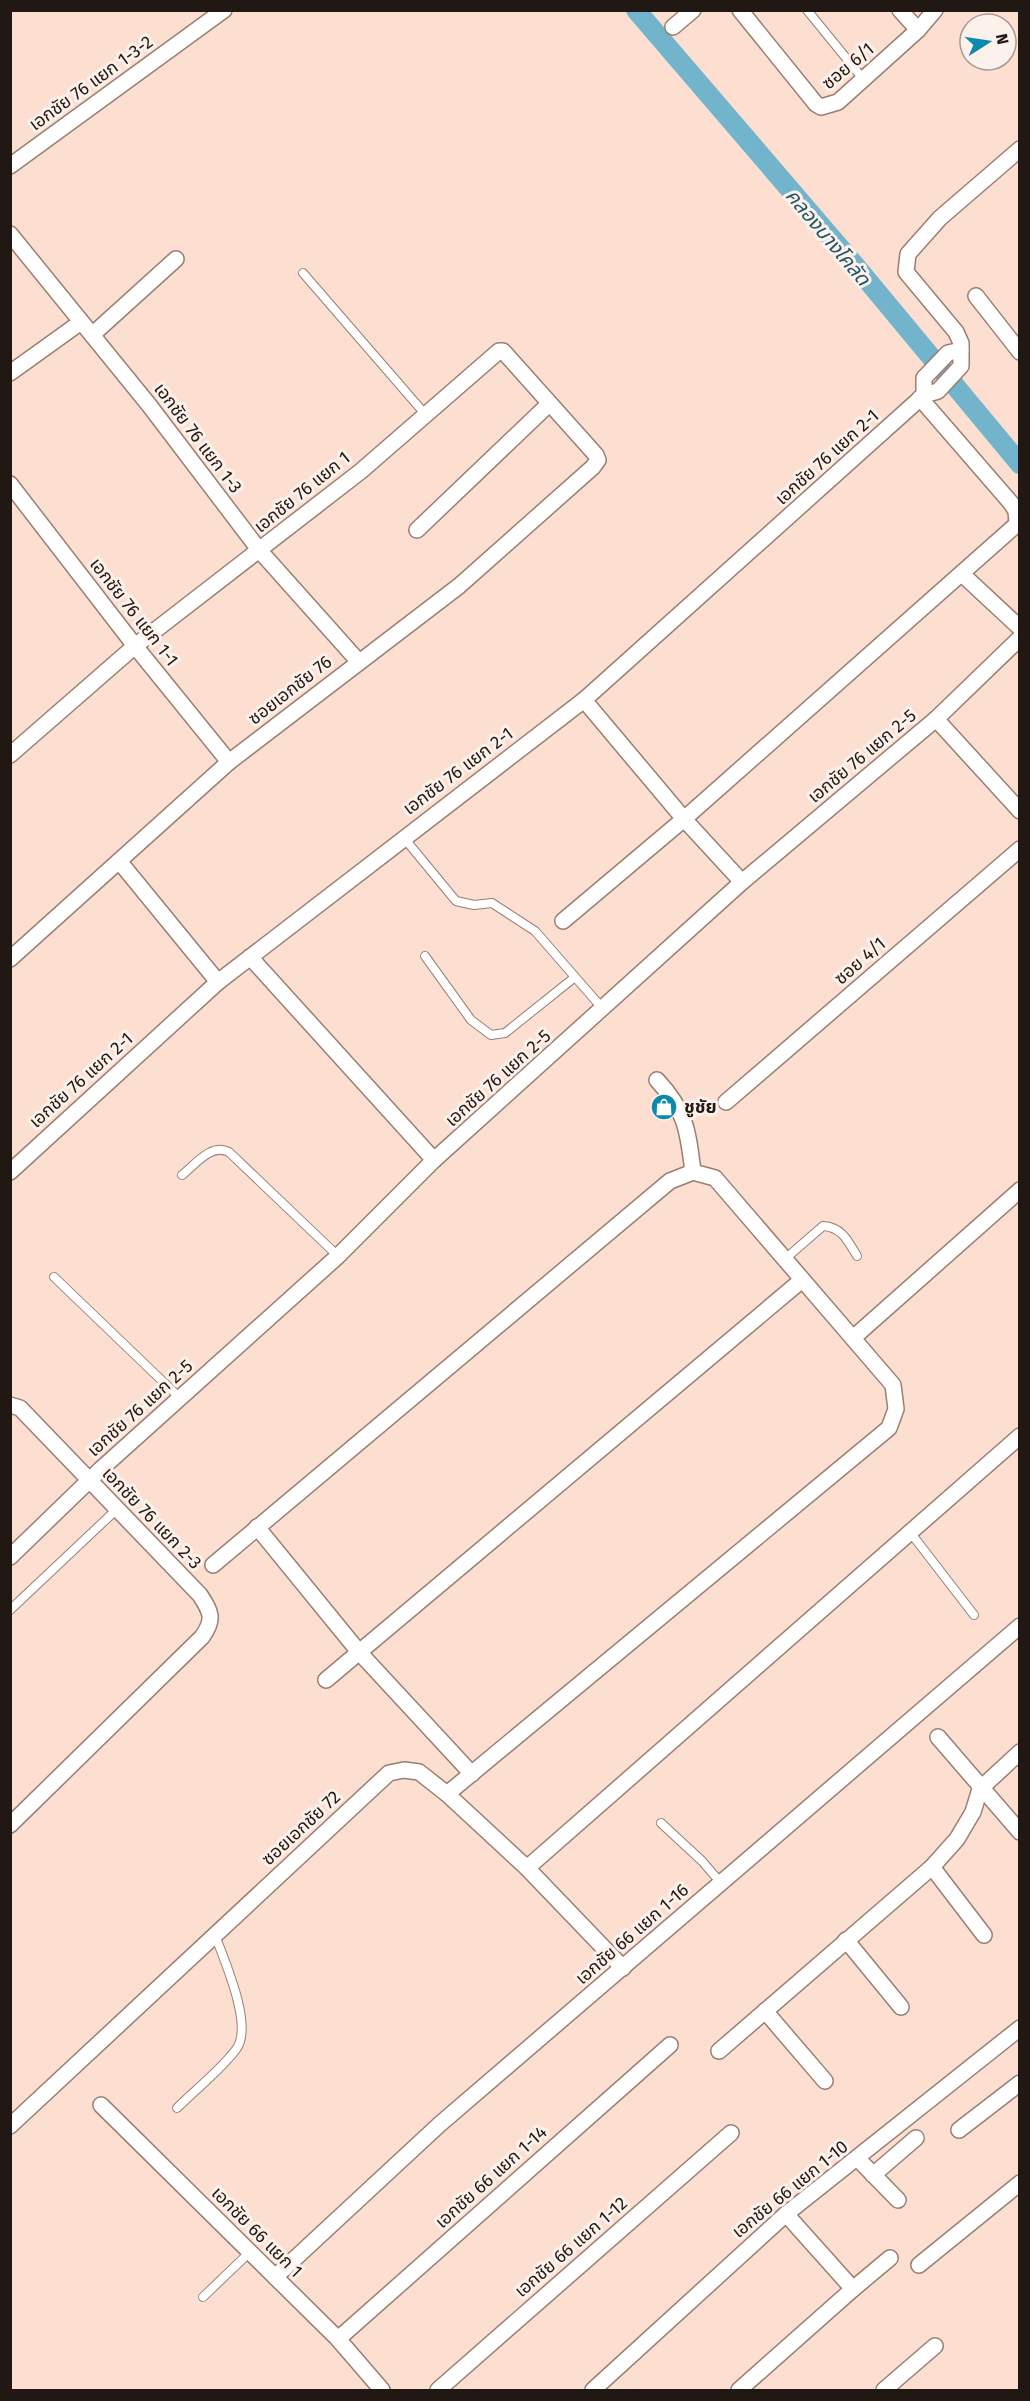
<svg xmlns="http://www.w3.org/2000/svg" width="1030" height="2401" viewBox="0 0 1030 2401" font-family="'Fira Sans','Noto Sans Thai',sans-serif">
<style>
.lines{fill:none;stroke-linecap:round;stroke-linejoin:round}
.canal{stroke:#71b4cc;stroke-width:20}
.lane-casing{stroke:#997f72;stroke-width:10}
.street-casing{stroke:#997f72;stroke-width:18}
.lane{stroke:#fff;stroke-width:8}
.street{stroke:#fff;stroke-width:15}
.labels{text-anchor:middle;stroke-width:6;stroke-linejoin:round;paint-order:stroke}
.street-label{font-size:18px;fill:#221813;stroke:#fdf1eb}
.poi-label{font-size:18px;font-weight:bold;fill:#221813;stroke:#fdf1eb;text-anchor:start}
.water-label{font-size:20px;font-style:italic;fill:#1e5466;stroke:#fdf1eb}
</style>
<rect width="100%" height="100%" fill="#fddfd1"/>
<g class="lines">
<path class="canal" d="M636 10 853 263 1020 464"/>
<defs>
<g id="lane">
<path d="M807 10 864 80"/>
<path d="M303 273 425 414"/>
<path d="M404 838 456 901 474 905 492 903 535 931 603 1009"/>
<path d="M425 956 471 1020 491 1035 505 1033 575 977"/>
<path d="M182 1175C196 1164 211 1143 229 1152L338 1256"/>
<path d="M785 1259 823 1226C842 1227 848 1241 857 1256"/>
<path d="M54 1277 180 1398"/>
<path d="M910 1532 974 1615"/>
<path d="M10 1610 116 1510"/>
<path d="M661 1823 702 1861 721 1883"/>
<path d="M177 2108C194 2091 225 2066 237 2048 253 2024 224 1960 215 1935"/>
<path d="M203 2297 250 2252"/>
</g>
<g id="street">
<path d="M740 10 816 104 821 107 838 102 918 30 900 10"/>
<path d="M673 27 693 10"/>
<path d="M918 30 935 10"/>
<path d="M10 166 224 10"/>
<path d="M10 234 149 405 260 551 359 662"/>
<path d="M976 296 1020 352"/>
<path d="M92 335 176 259"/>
<path d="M10 373 81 322"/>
<path d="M924 395 938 391 961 366V343L956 332 906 272 908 254 940 218 1020 149"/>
<path d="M924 395V378L948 353 961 350"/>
<path d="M10 484 135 646 229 762"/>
<path d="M417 530 549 404"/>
<path d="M962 574 1020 628"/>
<path d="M584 700 684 819 742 882"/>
<path d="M936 719 1020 811"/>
<path d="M10 755 135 646 361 471 499 351H503L596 455 598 460 593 467 459 586 229 762 10 959"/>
<path d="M119 861 218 982"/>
<path d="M563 921 684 819 1017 524 1016 511 1011 503 920 398"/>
<path d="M250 957 434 1160"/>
<path d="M657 1080C686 1111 688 1131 693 1172"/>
<path d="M726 1102 1020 849"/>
<path d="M10 1172 218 982 584 700 924 395"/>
<path d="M853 1338 1020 1190"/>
<path d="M10 1405 20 1408 200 1595C211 1612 215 1619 202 1637L10 1825"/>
<path d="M257 1527 359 1652 472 1774"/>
<path d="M10 1557 101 1469 338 1256 434 1160 742 882 936 719 1020 638"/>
<path d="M213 1565 670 1181 693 1172 715 1178 893 1385 896 1409 889 1428 447 1794"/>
<path d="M326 1680 802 1280"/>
<path d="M938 1737 1020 1832"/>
<path d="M932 1867 984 1935"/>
<path d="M527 1868 1020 1436"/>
<path d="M846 1940 901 2007"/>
<path d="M765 2011 825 2081"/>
<path d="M719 2051 932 1867 957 1839 973 1812 980 1789 1020 1752"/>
<path d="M101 2105 338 2339 382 2390"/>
<path d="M10 2126 389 1773 404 1770 419 1772 447 1794 527 1868 623 1968"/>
<path d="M959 2130 1020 2083"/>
<path d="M858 2159 898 2200"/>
<path d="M873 2175 916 2138"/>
<path d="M919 2265 1020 2183"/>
<path d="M275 2277 440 2124 1020 1626"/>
<path d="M853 2289 890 2258"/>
<path d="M338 2339 670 2045"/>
<path d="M438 2390 731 2133"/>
<path d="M593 2390 786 2214 1020 2028"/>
<path d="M739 2390 853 2289 786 2214"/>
<path d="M884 2390 935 2346"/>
</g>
</defs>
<use href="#lane" class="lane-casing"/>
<use href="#street" class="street-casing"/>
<use href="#lane" class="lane"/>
<use href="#street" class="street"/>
</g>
<defs>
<symbol id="shop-disc" viewBox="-11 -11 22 22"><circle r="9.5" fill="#0b8bac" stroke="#fdf1eb"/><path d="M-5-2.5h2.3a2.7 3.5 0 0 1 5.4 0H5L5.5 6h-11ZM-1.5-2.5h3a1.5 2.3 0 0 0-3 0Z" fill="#fff"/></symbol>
</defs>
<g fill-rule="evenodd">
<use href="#shop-disc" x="649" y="1092" width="30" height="30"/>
</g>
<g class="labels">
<g class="street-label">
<text transform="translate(848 66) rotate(-40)" y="6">ซอย 6/1</text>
<text transform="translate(91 83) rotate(-36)" y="6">เอกชัย 76 แยก 1-3-2</text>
<text transform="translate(198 438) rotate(53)" y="6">เอกชัย 76 แยก 1-3</text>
<text transform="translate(827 457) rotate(-42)" y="6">เอกชัย 76 แยก 2-1</text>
<text transform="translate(302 492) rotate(-39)" y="6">เอกชัย 76 แยก 1</text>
<text transform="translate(134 612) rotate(52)" y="6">เอกชัย 76 แยก 1-1</text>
<text transform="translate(290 690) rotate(-38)" y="6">ซอยเอกชัย 76</text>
<text transform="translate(862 756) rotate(-40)" y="6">เอกชัย 76 แยก 2-5</text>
<text transform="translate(458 771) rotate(-37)" y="6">เอกชัย 76 แยก 2-1</text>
<text transform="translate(860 961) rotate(-41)" y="6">ซอย 4/1</text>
<text transform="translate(498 1078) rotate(-42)" y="6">เอกชัย 76 แยก 2-5</text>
<text transform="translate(81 1080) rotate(-42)" y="6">เอกชัย 76 แยก 2-1</text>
<text transform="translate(140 1408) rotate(-42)" y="6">เอกชัย 76 แยก 2-5</text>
<text transform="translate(152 1518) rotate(46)" y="6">เอกชัย 76 แยก 2-3</text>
<text transform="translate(301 1828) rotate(-43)" y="6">ซอยเอกชัย 72</text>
<text transform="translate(632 1934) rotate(-41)" y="6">เอกชัย 66 แยก 1-16</text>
<text transform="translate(491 2177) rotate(-42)" y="6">เอกชัย 66 แยก 1-14</text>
<text transform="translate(790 2189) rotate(-39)" y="6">เอกชัย 66 แยก 1-10</text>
<text transform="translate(257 2232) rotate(45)" y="6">เอกชัย 66 แยก 1</text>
<text transform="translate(571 2247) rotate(-41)" y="6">เอกชัย 66 แยก 1-12</text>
</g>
<g class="poi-label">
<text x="684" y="1113">ชูชัย</text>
</g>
<g class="water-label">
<text transform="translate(828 237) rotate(50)" y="7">คลองบางโคลัด</text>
</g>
</g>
<rect width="1030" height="2401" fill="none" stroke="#221813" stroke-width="24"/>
<g transform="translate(988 42) rotate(78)"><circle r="28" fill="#fdf1eb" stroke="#a59a95" stroke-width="1.5"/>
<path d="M0-4.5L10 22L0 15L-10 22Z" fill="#0b8bac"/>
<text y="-9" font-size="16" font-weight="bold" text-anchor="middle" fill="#221813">N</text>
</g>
</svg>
